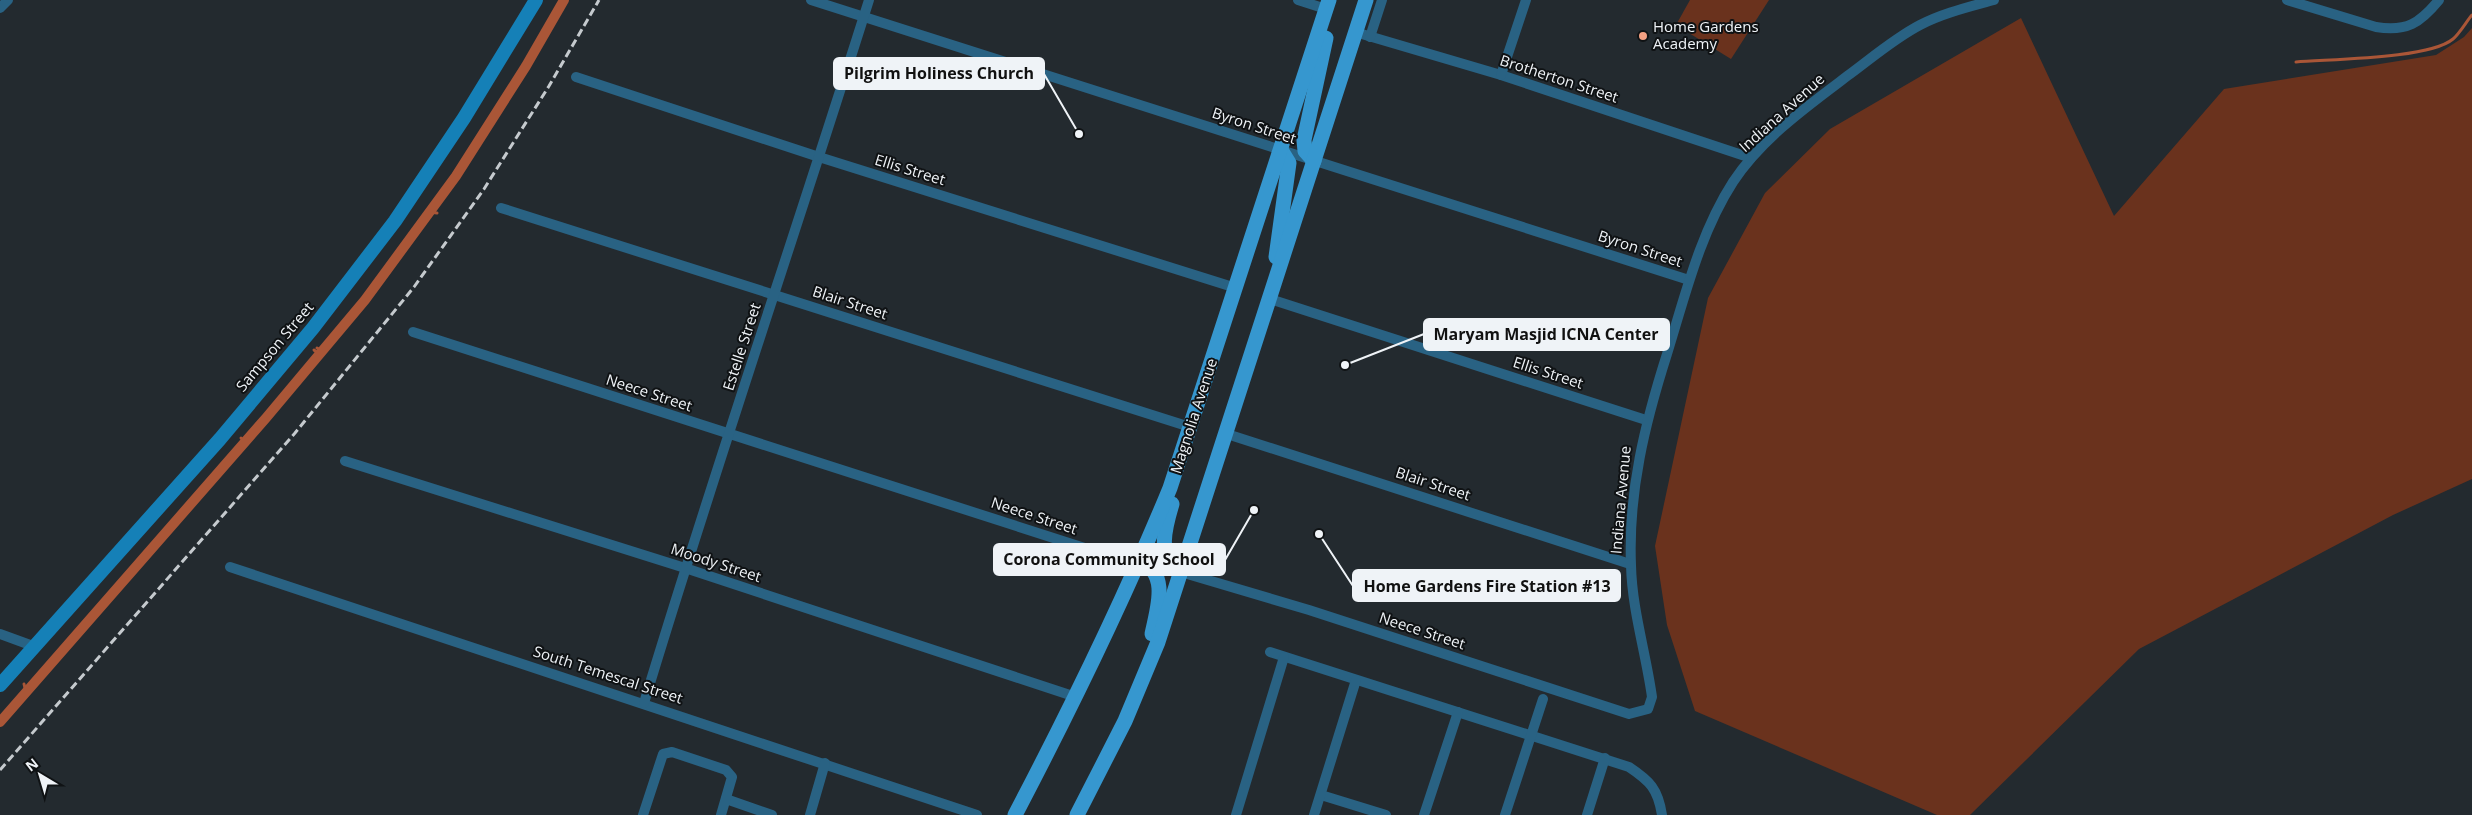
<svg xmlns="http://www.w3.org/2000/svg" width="2472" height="815" viewBox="0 0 2472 815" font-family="'Open Sans',sans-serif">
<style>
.green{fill:#6a321d}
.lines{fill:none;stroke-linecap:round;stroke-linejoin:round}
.stream{stroke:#aa5637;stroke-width:3}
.canal{stroke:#aa5637;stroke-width:10}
.street{stroke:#296283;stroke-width:10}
.secondary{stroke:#1580b7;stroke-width:14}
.primary{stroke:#3697cf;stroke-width:15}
.rail{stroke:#c5cace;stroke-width:3;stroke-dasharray:8 4;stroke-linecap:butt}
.poi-dot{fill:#f3a082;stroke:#0f1214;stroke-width:2}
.labels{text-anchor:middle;stroke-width:4;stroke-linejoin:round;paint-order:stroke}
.poi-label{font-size:15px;fill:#eff3f7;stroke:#0f1214;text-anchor:start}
.street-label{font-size:15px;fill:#eff3f7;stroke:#0f1214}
.leader{fill:none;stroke:#eff3f7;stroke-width:2}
.callout-dot{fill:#eff3f7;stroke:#0f1214;stroke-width:2}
.callout{fill:#eff3f7;stroke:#eff3f7;stroke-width:2}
.callout-label{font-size:16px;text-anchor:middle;font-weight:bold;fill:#111}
</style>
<rect width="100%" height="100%" fill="#232a2f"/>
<g class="green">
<path d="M1690 0H1769L1731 59 1676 25Z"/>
<path d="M2021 18 2114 216 2224 89 2436 55 2464 37 2472 28V479L2393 515 2139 649 1970 815H1937L1695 711 1667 625 1655 546 1708 298 1765 193 1830 129Z"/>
</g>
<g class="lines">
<g class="stream">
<path d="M2296 62C2330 59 2429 59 2453 39 2460 33 2466 22 2472 15"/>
<path d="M429 212 437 213"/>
<path d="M317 348 322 351"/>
<path d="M314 350 319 354"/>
<path d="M241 438 245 442"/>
<path d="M24 684 26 692"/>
</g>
<path class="canal" d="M0 722 266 418 365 300 456 176 526 66 564 0"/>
<g class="street">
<path d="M811 0 1689 280"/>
<path d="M1298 0 1326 9"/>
<path d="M2287 0 2376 27C2407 32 2420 23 2439 0"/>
<path d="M0 8 8 0"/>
<path d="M1355 32 1501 75 1751 158"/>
<path d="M1370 37 1382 0"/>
<path d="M1501 75 1526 0"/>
<path d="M576 77 819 157 1236 288"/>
<path d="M501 208 1190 427"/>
<path d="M1270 299 1646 420"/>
<path d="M413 332 1122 560H1140L1309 610 1629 714 1648 709 1652 697C1646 653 1632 610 1631 565 1628 492 1645 423 1667 354 1685 296 1700 233 1733 182 1762 138 1809 105 1850 74 1873 57 1895 38 1920 25 1943 13 1969 7 1994 0"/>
<path d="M1227 434 1630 564"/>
<path d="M345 461 685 568 1076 697"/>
<path d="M230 567 977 815"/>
<path d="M0 634 33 646"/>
<path d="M1270 652 1629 767C1650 781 1658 789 1662 815"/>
<path d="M644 703C715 468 795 235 869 0"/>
<path d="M1321 795 1386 815"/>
<path d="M726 799 772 815"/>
<path d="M643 815 663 754 672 752 726 770 732 777 721 815"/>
<path d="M810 815 825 763"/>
<path d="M1236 815 1284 657"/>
<path d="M1314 815 1356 680"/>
<path d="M1424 815 1458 712"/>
<path d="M1505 815 1543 699"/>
<path d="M1587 815 1605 758"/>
</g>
<path class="secondary" d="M0 685 220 439 313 328 395 221 464 118 536 0"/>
<g class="primary">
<path d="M1314 161 1305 151 1304 140 1326 38"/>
<path d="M1276 257 1289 163 1281 150"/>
<path d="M1172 504C1165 527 1156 557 1180 573"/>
<path d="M1140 560C1170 574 1157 609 1152 634"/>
<path d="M1015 815C1071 708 1124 600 1170 488L1329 0"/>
<path d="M1077 815 1125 721 1158 642 1366 0"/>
</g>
<path class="rail" d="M0 770 295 433 414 287 484 189 549 86 599 0"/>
</g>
<circle class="poi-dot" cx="1643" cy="36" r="5"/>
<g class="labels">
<g class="poi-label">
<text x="1653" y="32">Home Gardens<tspan x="1653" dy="17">Academy</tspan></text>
</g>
<g class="street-label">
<text transform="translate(1559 79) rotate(18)" y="5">Brotherton Street</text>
<text transform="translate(1782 113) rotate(-42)" y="5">Indiana Avenue</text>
<text transform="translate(1254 126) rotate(18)" y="5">Byron Street</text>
<text transform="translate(910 170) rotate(17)" y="5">Ellis Street</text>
<text transform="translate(1640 249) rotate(18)" y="5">Byron Street</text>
<text transform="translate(850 303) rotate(18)" y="5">Blair Street</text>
<text transform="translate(275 347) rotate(-50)" y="5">Sampson Street</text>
<text transform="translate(742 347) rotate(-72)" y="5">Estelle Street</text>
<text transform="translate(1548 373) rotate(18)" y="5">Ellis Street</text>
<text transform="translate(649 393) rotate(18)" y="5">Neece Street</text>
<text transform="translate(1194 416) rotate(-72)" y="5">Magnolia Avenue</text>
<text transform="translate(1433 484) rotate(18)" y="5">Blair Street</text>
<text transform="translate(1621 500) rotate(-85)" y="5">Indiana Avenue</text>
<text transform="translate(1034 516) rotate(18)" y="5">Neece Street</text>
<text transform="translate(716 563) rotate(18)" y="5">Moody Street</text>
<text transform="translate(1422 631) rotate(18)" y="5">Neece Street</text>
<text transform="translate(608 675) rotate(18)" y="5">South Temescal Street</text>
</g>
</g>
<path class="leader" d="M1079 134L1044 74M1345 365L1424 334M1254 510L1225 560M1319 534L1353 586"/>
<g class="callout-dot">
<circle cx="1079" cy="134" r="5"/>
<circle cx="1345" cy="365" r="5"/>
<circle cx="1254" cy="510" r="5"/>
<circle cx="1319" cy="534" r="5"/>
</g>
<g class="callout">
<rect x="834" y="58" width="210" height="31" rx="5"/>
<rect x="1424" y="319" width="245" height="31" rx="5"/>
<rect x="994" y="544" width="231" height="31" rx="5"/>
<rect x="1353" y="570" width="267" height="31" rx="5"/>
</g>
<g class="callout-label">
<text x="939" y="79">Pilgrim Holiness Church</text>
<text x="1546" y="340">Maryam Masjid ICNA Center</text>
<text x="1109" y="565">Corona Community School</text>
<text x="1487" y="592">Home Gardens Fire Station #13</text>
</g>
<g transform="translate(40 775) rotate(322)" stroke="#0f1214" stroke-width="4" paint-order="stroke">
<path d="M0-4L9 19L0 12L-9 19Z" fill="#eff3f7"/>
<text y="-8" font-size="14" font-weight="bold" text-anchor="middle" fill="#eff3f7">N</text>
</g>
</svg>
